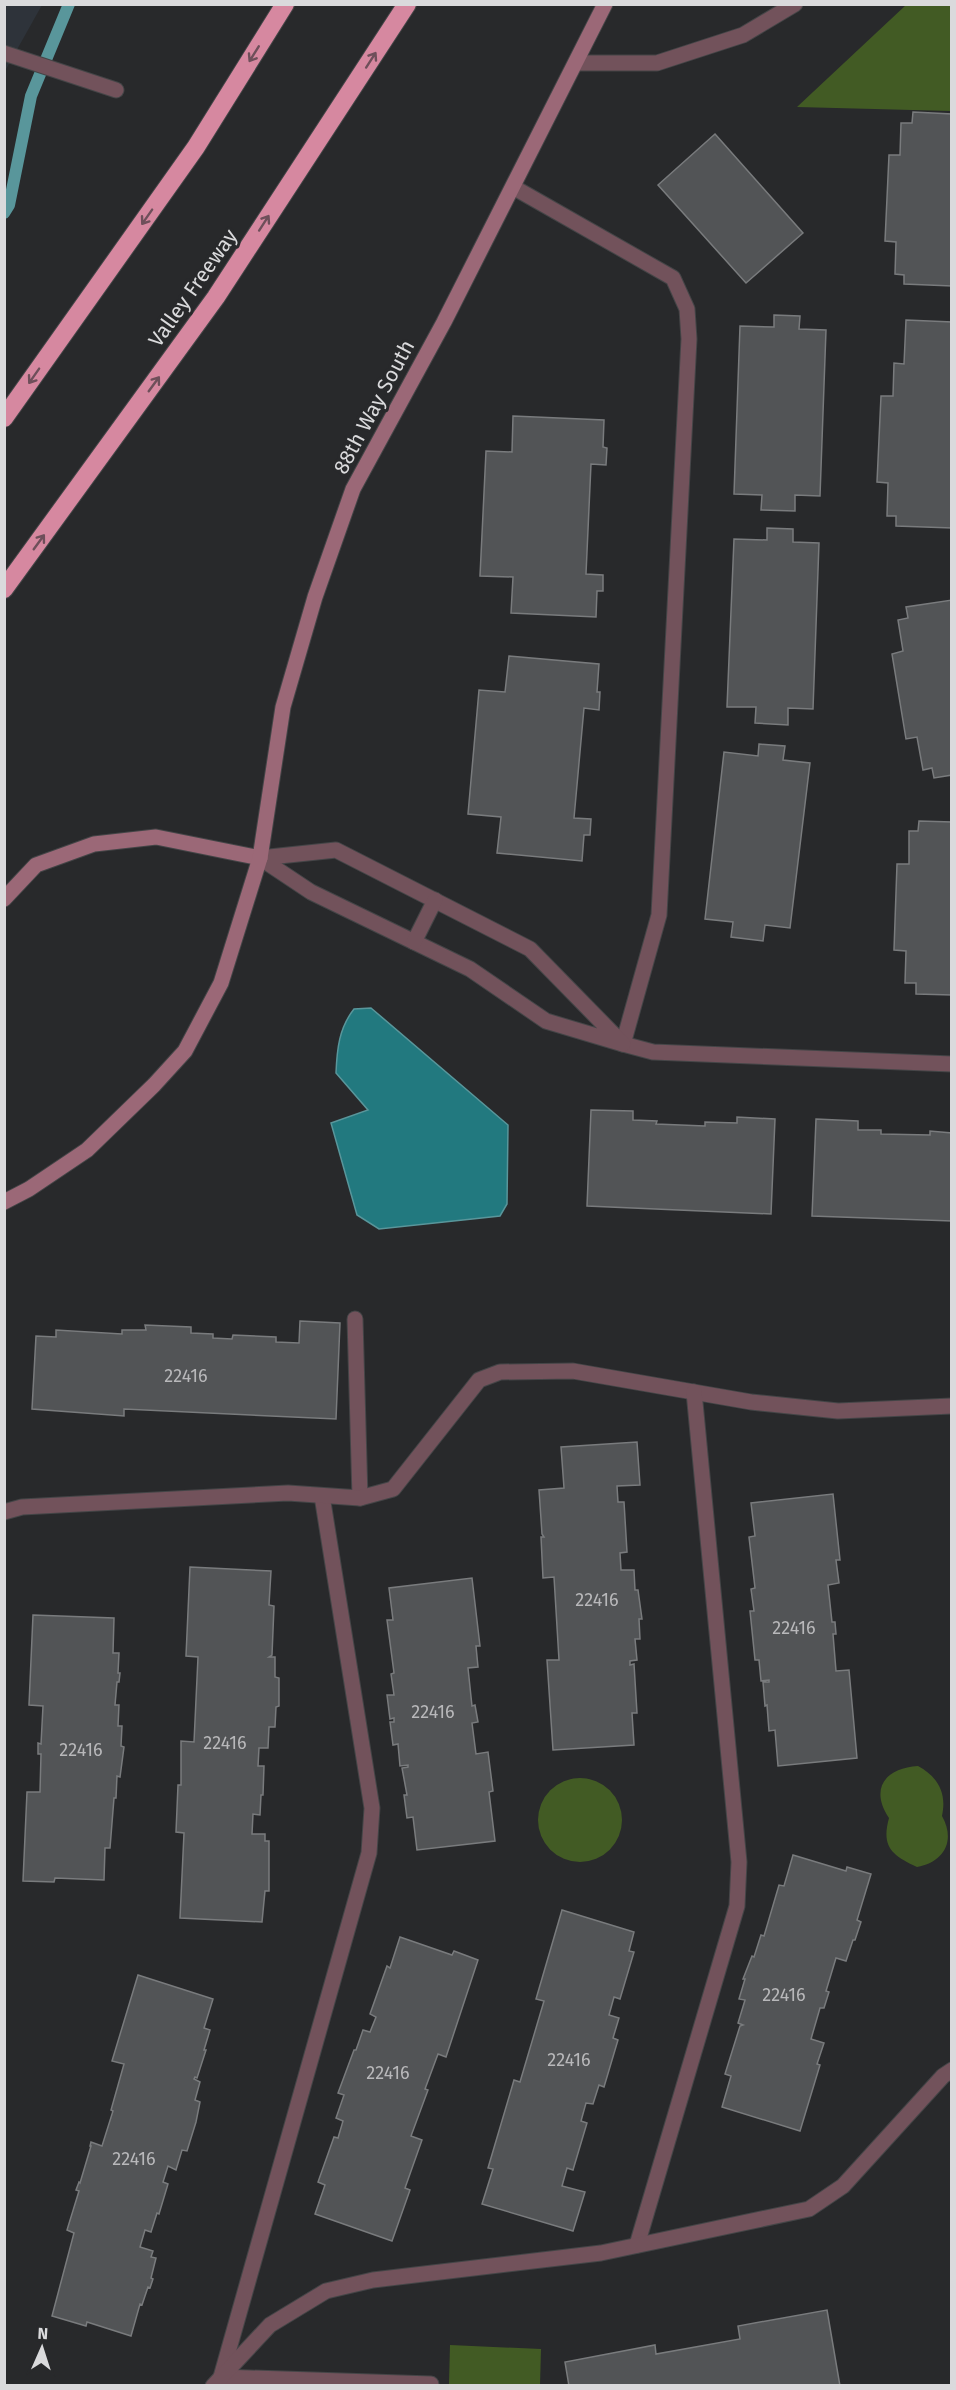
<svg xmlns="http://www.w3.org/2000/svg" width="956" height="2390" viewBox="0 0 956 2390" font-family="'Fira Sans',sans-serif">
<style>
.built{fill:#2e333a}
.green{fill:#425b24}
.water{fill:#22797f;stroke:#59969b;stroke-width:1.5}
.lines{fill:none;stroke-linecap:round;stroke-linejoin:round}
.stream{stroke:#59969b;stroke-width:12}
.building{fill:#525456;stroke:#797b7d;stroke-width:1.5}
.lane-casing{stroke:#444547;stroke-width:17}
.street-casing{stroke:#444547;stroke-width:17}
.secondary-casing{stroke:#444547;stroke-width:17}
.highway-casing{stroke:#444547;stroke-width:20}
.lane{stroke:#72525b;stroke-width:15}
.street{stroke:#72525b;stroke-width:15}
.secondary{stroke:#9b6877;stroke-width:15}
.highway{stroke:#d688a0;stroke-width:18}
.oneway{stroke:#6e4f5a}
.labels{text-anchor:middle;stroke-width:6;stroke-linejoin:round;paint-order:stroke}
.number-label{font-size:18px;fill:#b8b8ba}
.street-label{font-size:21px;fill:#dadadc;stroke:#28292b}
</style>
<rect width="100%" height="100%" fill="#28292b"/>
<path class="built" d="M5 5H42L5 71Z"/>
<g class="green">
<path d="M906 5H951V111L797 107Z"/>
<path d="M918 1766C938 1777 947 1793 942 1816 956 1841 944 1862 917 1867 892 1855 881 1847 889 1818 869 1788 886 1768 918 1766Z"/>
<circle cx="580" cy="1820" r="42"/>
<path d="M450 2345 541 2349 540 2385H449Z"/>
</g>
<path class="water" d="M371 1008 508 1125 507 1204 500 1216 379 1229 357 1215 331 1123 368 1110 336 1073C337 1049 339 1028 354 1009Z"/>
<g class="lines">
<path class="stream" d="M4 213 9 205 31 96 69 4"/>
</g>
<g class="building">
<path d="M913 112 952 114V286L904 284V275L895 274 896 242 885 241 889 155H900L901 123H912Z"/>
<path d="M715 134 803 233 746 283 658 185Z"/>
<path d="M774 315 800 316 799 329 826 330 820 496 795 495V511L761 510 762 495 734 494 740 326 774 327Z"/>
<path d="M906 320 952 322V528L896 526V516H887L888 483 877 482 881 396H893L894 363 904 364Z"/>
<path d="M513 416 604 420 603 447 607 448 606 465 591 464 586 574 603 575V591H597L596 617 511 613 513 577 480 576 486 451 512 452Z"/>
<path d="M767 528 793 529V542L819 543 813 709 788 708V725L755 723 756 707H727L734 539 767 540Z"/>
<path d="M952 600V775L934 778 932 768 923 770 917 737 906 739 892 654 903 651 898 620 908 618 906 607Z"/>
<path d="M509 656 599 664 597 692H600L599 710 584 708 574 818 591 819 590 835H584L582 861 497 853 501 817 468 814 479 690 505 692Z"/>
<path d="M759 744 785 746 783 760 810 763 790 928 765 925 763 941 731 937 733 922 705 919 724 752 758 756Z"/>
<path d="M919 821 952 822V995L916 994V983H905L906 951 894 950 897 864H909V831H918Z"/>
<path d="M591 1110 633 1111V1120L657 1121 656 1124 705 1126V1122L737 1123V1117L775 1119 771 1214 587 1206Z"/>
<path d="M816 1119 858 1121V1130H881V1134L930 1135V1131L952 1133V1221L812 1216Z"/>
<path d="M300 1321 340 1323 336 1419 124 1409V1416L32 1409 36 1336 56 1337V1330L122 1334V1330H146L145 1325 191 1327V1333L213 1334V1338L232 1339 233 1335 276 1337V1342L299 1343Z"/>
<path d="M637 1442 640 1485 617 1486 618 1502H624L627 1552 620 1553 621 1570H634L635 1590H638L642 1619H639L640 1639H635L637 1660 630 1661V1665L634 1664 637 1713H632L634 1745 553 1750 547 1660H559L554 1577 543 1578 541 1537H544L542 1534 539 1490 564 1488 561 1447Z"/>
<path d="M833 1494 840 1560H836L839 1583 828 1585 832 1622H835L836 1634H833L836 1671 849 1670 857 1758 778 1766 775 1730 769 1731 767 1705 765 1706 763 1682H769V1680L761 1681 759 1660H755L750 1611H754L751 1589 755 1588 749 1537 755 1536 751 1503Z"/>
<path d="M190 1567 271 1571 269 1605 274 1606 272 1655 269 1657H275V1677L279 1678V1706L276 1707 275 1727H269L268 1748H259L258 1766H264L263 1795H261L260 1815 253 1814 252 1834H265V1841H269V1891H265L262 1922 180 1918 184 1833 176 1832 178 1785H181V1741L194 1742 198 1657 186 1656Z"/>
<path d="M472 1578 480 1646H476L478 1667 468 1668 472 1706 475 1705 478 1722 472 1723 476 1754 488 1752 493 1791 489 1792 495 1841 417 1850 413 1817 407 1818 404 1795H407L402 1768 408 1767V1765L400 1766 398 1744 393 1745 390 1722H394V1718L390 1719 387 1695H394L391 1674 394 1673 387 1620H393L389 1588Z"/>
<path d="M33 1615 114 1618 113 1653H119L118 1673H120L119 1682H117L115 1705H119L118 1726H122L121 1746 124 1747 120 1777 117 1776 116 1798H114L110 1848H105L104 1880 55 1878 54 1882 23 1881 27 1792H40L41 1754H38V1743L41 1744 43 1706 29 1705Z"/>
<path d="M793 1855 846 1871 847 1867 871 1874 857 1920 861 1922 855 1940H853L846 1961 836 1958 826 1991 829 1992 824 2008H820L811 2039 824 2043 817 2064 820 2065 800 2131 722 2107 731 2076 725 2074 740 2026 743 2025 738 2023 745 2000 739 1999 745 1979H743L752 1956 754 1957 761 1935 764 1936 779 1885 784 1886Z"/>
<path d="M562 1910 634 1932 629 1951 634 1952 620 1999 614 1997 609 2015 619 2018 613 2038 618 2040 604 2087 599 2085 593 2104 586 2103 581 2121 587 2123 573 2170 567 2168 562 2186 585 2192 573 2231 482 2204 493 2169 488 2168 514 2080 520 2082 544 2001 536 1999Z"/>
<path d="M400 1937 452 1955 454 1951 478 1960 446 2057 438 2054 425 2089 428 2090 411 2136 422 2140 405 2188 410 2190 392 2241 315 2214 325 2185 318 2182 334 2137 338 2138 343 2121 336 2118 344 2095 338 2093 354 2050H356L363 2030 370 2032 376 2017 370 2014 387 1966 390 1968Z"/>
<path d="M138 1975 213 1999 204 2028 210 2030 204 2050H206L197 2078 195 2077 194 2079 200 2082 195 2100 200 2102 196 2122 187 2151 182 2150 176 2170 168 2166 163 2182 168 2184 159 2214 157 2213 151 2232 145 2230 140 2247 153 2251 151 2257 156 2258 151 2278 153 2279 150 2288 148 2287 142 2305 140 2304 131 2336 87 2322 86 2326 52 2316 74 2233 67 2230 79 2191 76 2190 79 2182 80 2183 91 2146H90L91 2142 102 2146 113 2111 111 2110 124 2064 112 2061Z"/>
<path d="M827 2310 840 2386H569L565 2362 655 2345 656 2354 740 2339 738 2326Z"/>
</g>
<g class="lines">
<defs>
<g id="lane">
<path d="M576 63H657L743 35 795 4"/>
<path d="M513 187 673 278 687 309 689 339 659 915 623 1044 653 1052 952 1064"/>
<path d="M336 850 530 949 623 1044 546 1021 470 969 311 892 260 858Z"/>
<path d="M414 942 435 900"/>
<path d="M355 1319 360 1498"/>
<path d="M322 1496 372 1808 369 1853 221 2377 431 2384"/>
<path d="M4 1512 22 1507 288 1493 360 1498 393 1489 479 1380 500 1372 573 1371 751 1402 838 1411 952 1406"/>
<path d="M637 2245 737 1906 739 1862 694 1392"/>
<path d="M213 2386 270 2325 326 2291 373 2280 601 2253 809 2209 843 2186 943 2076 952 2070"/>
</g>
<path id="street" d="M4 53 116 90"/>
<g id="secondary">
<path d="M4 899 36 865 94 844 156 837 260 858"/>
<path d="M4 1202 29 1189 87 1150 154 1085 185 1051 221 983 260 858 283 707 315 597 353 489 444 322 605 4"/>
</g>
<g id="highway">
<path d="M4 418 196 147 285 4"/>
<path d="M4 589 216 297 407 4"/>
</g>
</defs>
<use href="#lane" class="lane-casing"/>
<use href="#street" class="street-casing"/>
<use href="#secondary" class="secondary-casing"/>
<use href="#highway" class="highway-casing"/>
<use href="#lane" class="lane"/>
<use href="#street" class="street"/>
<use href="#secondary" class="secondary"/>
<use href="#highway" class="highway"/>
</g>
<defs><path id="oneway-shaft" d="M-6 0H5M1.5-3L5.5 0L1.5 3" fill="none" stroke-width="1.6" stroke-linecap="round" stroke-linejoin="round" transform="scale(1.5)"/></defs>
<g class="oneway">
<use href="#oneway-shaft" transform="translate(254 54) rotate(122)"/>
<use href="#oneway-shaft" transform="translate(371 60) rotate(-57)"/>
<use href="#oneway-shaft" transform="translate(147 217) rotate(125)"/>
<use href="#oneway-shaft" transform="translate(264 223) rotate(-57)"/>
<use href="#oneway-shaft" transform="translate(34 376) rotate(125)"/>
<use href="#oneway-shaft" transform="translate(154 384) rotate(-54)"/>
<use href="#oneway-shaft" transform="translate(39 542) rotate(-54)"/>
</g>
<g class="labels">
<g class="number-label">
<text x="186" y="1382">22416</text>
<text x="597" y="1606">22416</text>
<text x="794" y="1634">22416</text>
<text x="433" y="1718">22416</text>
<text x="225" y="1749">22416</text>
<text x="81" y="1756">22416</text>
<text x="784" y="2001">22416</text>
<text x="569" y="2066">22416</text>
<text x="388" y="2079">22416</text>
<text x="134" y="2165">22416</text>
</g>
<g class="street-label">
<text transform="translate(193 288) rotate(-55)" y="7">Valley Freeway</text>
<text transform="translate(374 407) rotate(-62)" y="7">88th Way South</text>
</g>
</g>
<rect width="956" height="2390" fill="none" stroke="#dadadc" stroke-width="12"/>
<g transform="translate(42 2348) rotate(3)" stroke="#28292b" stroke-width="4.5" paint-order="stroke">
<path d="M0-4.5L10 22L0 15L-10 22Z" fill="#dadadc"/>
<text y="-9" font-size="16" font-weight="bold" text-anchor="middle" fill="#dadadc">N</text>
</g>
</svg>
